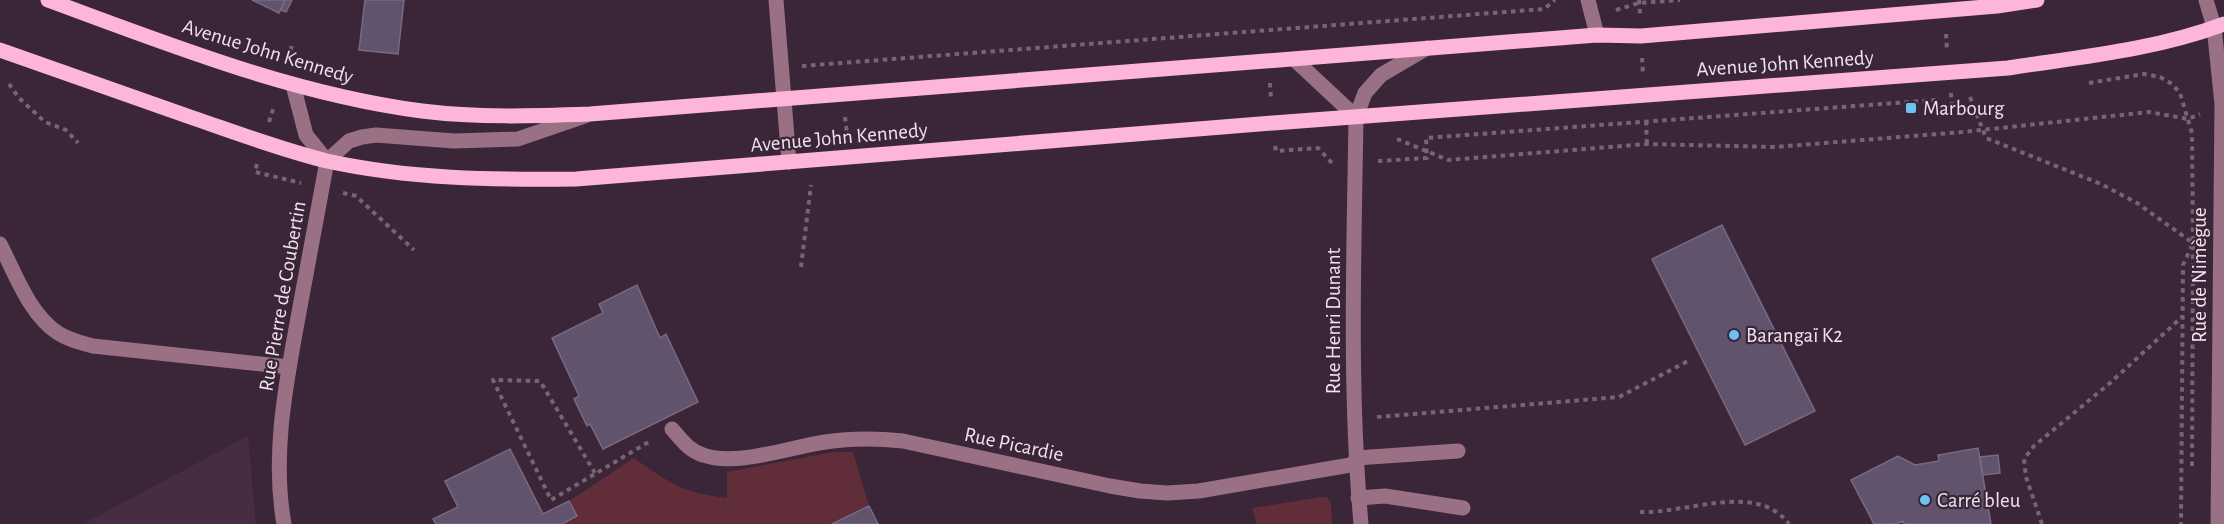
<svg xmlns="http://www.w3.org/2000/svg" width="2224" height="524" viewBox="0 0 2224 524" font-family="'Alegreya Sans',sans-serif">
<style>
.built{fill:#462d44}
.green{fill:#602d39}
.building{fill:#61536c;stroke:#786a83;stroke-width:1.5}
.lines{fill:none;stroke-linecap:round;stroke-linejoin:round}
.path{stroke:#766474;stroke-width:4;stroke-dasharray:4.5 4.5;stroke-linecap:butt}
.minor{stroke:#9a7084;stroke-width:15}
.major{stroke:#fdb6d9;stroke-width:15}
.poi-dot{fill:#6cc3f2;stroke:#3a2638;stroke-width:2}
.labels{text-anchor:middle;stroke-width:4.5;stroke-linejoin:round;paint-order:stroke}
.street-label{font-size:21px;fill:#efe1ed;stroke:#3a2638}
.poi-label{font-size:21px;fill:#efe1ed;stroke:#3a2638;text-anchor:start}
</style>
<rect width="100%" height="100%" fill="#3a2638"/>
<path class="built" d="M248 436 256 524H83Z"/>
<g class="green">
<path d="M833 452H853L869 506 832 524H562L577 516 569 501 634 458C669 483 683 493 727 498V472Z"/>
<path d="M1321 497H1327L1331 504 1332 524H1257L1252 508Z"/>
</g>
<g class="building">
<path d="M252 0H285L279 13Z"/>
<path d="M285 0H292L286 12 281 10Z"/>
<path d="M365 0H404L398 54 359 50Z"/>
<path d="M1722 225 1815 411 1745 445 1652 259Z"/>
<path d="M637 285 660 338 666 334 698 402 603 449 590 424 587 426 574 399 579 396 552 338 603 313 599 304Z"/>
<path d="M1978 448 1991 524H1904L1903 521 1896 524H1874L1851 480 1898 456 1915 465 1939 461 1938 455Z"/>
<path d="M510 449 543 514 569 501 577 516 562 524H436L433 519 458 507 445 481Z"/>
<path d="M1998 455 2000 473 1983 475 1980 457Z"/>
<path d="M869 506 878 524H832Z"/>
</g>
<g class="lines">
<g class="path">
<path d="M1639 0 1640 14"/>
<path d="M1616 10 1639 3 1680 0"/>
<path d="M1946 34 1947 50"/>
<path d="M1642 58 1643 74"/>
<path d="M288 59 292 45"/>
<path d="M802 66 1544 9 1555 0"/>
<path d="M1270 83 1271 100"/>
<path d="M2089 83 2144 74 2160 77 2172 84 2180 93 2192 133 2193 243 2183 265 2181 524"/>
<path d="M9 84 19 98 45 122 66 130 78 143"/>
<path d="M1951 93 1952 109"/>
<path d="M1970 97 1986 138 2101 184 2137 203 2193 243"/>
<path d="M845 117 847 134"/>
<path d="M1646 121 1647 144"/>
<path d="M269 122 274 106"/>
<path d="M1397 139 1448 160 1647 144 1775 147 1963 132 2149 112 2188 119 2200 114"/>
<path d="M1275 146 1276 151 1318 148 1332 163"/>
<path d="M1378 161 1427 158 1426 138 1936 100"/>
<path d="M257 164 255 172 301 183"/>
<path d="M343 193 356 196 414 250"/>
<path d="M801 267 811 185"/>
<path d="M1377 417 1619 397 1688 361"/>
<path d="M2192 466 2193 246"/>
<path d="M595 473 540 381 493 380 551 500 652 440"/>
<path d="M1640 512C1686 514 1757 481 1789 524"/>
<path d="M2042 524 2026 477 2024 459 2034 446 2110 383 2182 317"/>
</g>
<g class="minor">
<path d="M776 0 789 162"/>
<path d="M1588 0 1597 35"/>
<path d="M2206 0 2214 27 2222 104 2218 524"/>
<path d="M1294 59 1356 117"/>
<path d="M327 161 349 141 362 137 376 135 454 141 518 139 585 116"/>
<path d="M0 244C15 273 29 314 58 333 69 340 81 343 93 346L289 367"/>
<path d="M672 429C681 439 689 451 703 455 737 467 790 447 825 442 851 438 876 438 903 441L1110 486 1140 491 1167 493 1199 491 1356 464"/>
<path d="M1356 458 1458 451"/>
<path d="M1358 498 1385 496 1463 508"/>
<path d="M284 524C272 457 285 389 297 323 307 269 317 215 327 161L306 135 293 85"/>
<path d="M1361 524C1349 388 1354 253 1356 117L1365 93 1381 75 1427 48"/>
</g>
<g class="major">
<path d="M48 0C170 45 293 94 422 111 478 118 534 116 590 114L1597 35 1641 36 1997 6 2037 0"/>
<path d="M0 50C64 73 129 95 193 118 237 133 282 150 327 161 409 179 493 180 576 179L1273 123 2008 68C2080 57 2155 50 2224 24"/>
</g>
</g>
<g class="poi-dot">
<rect x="1905" y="102" width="12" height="12" rx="3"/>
<circle cx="1734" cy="335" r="6"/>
<circle cx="1925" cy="500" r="6"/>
</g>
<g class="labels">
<g class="street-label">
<text transform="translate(268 51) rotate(17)" y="7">Avenue John Kennedy</text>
<text transform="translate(1785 63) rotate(-4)" y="7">Avenue John Kennedy</text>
<text transform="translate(839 137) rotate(-5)" y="7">Avenue John Kennedy</text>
<text transform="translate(2199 275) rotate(-90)" y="7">Rue de Nimègue</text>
<text transform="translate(282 296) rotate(-80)" y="7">Rue Pierre de Coubertin</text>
<text transform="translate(1333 321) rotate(-90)" y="7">Rue Henri Dunant</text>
<text transform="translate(1014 444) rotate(12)" y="7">Rue Picardie</text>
</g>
<g class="poi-label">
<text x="1923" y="115">Marbourg</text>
<text x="1746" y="342">Barangaï K2</text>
<text x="1937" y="507">Carré bleu</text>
</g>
</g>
</svg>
